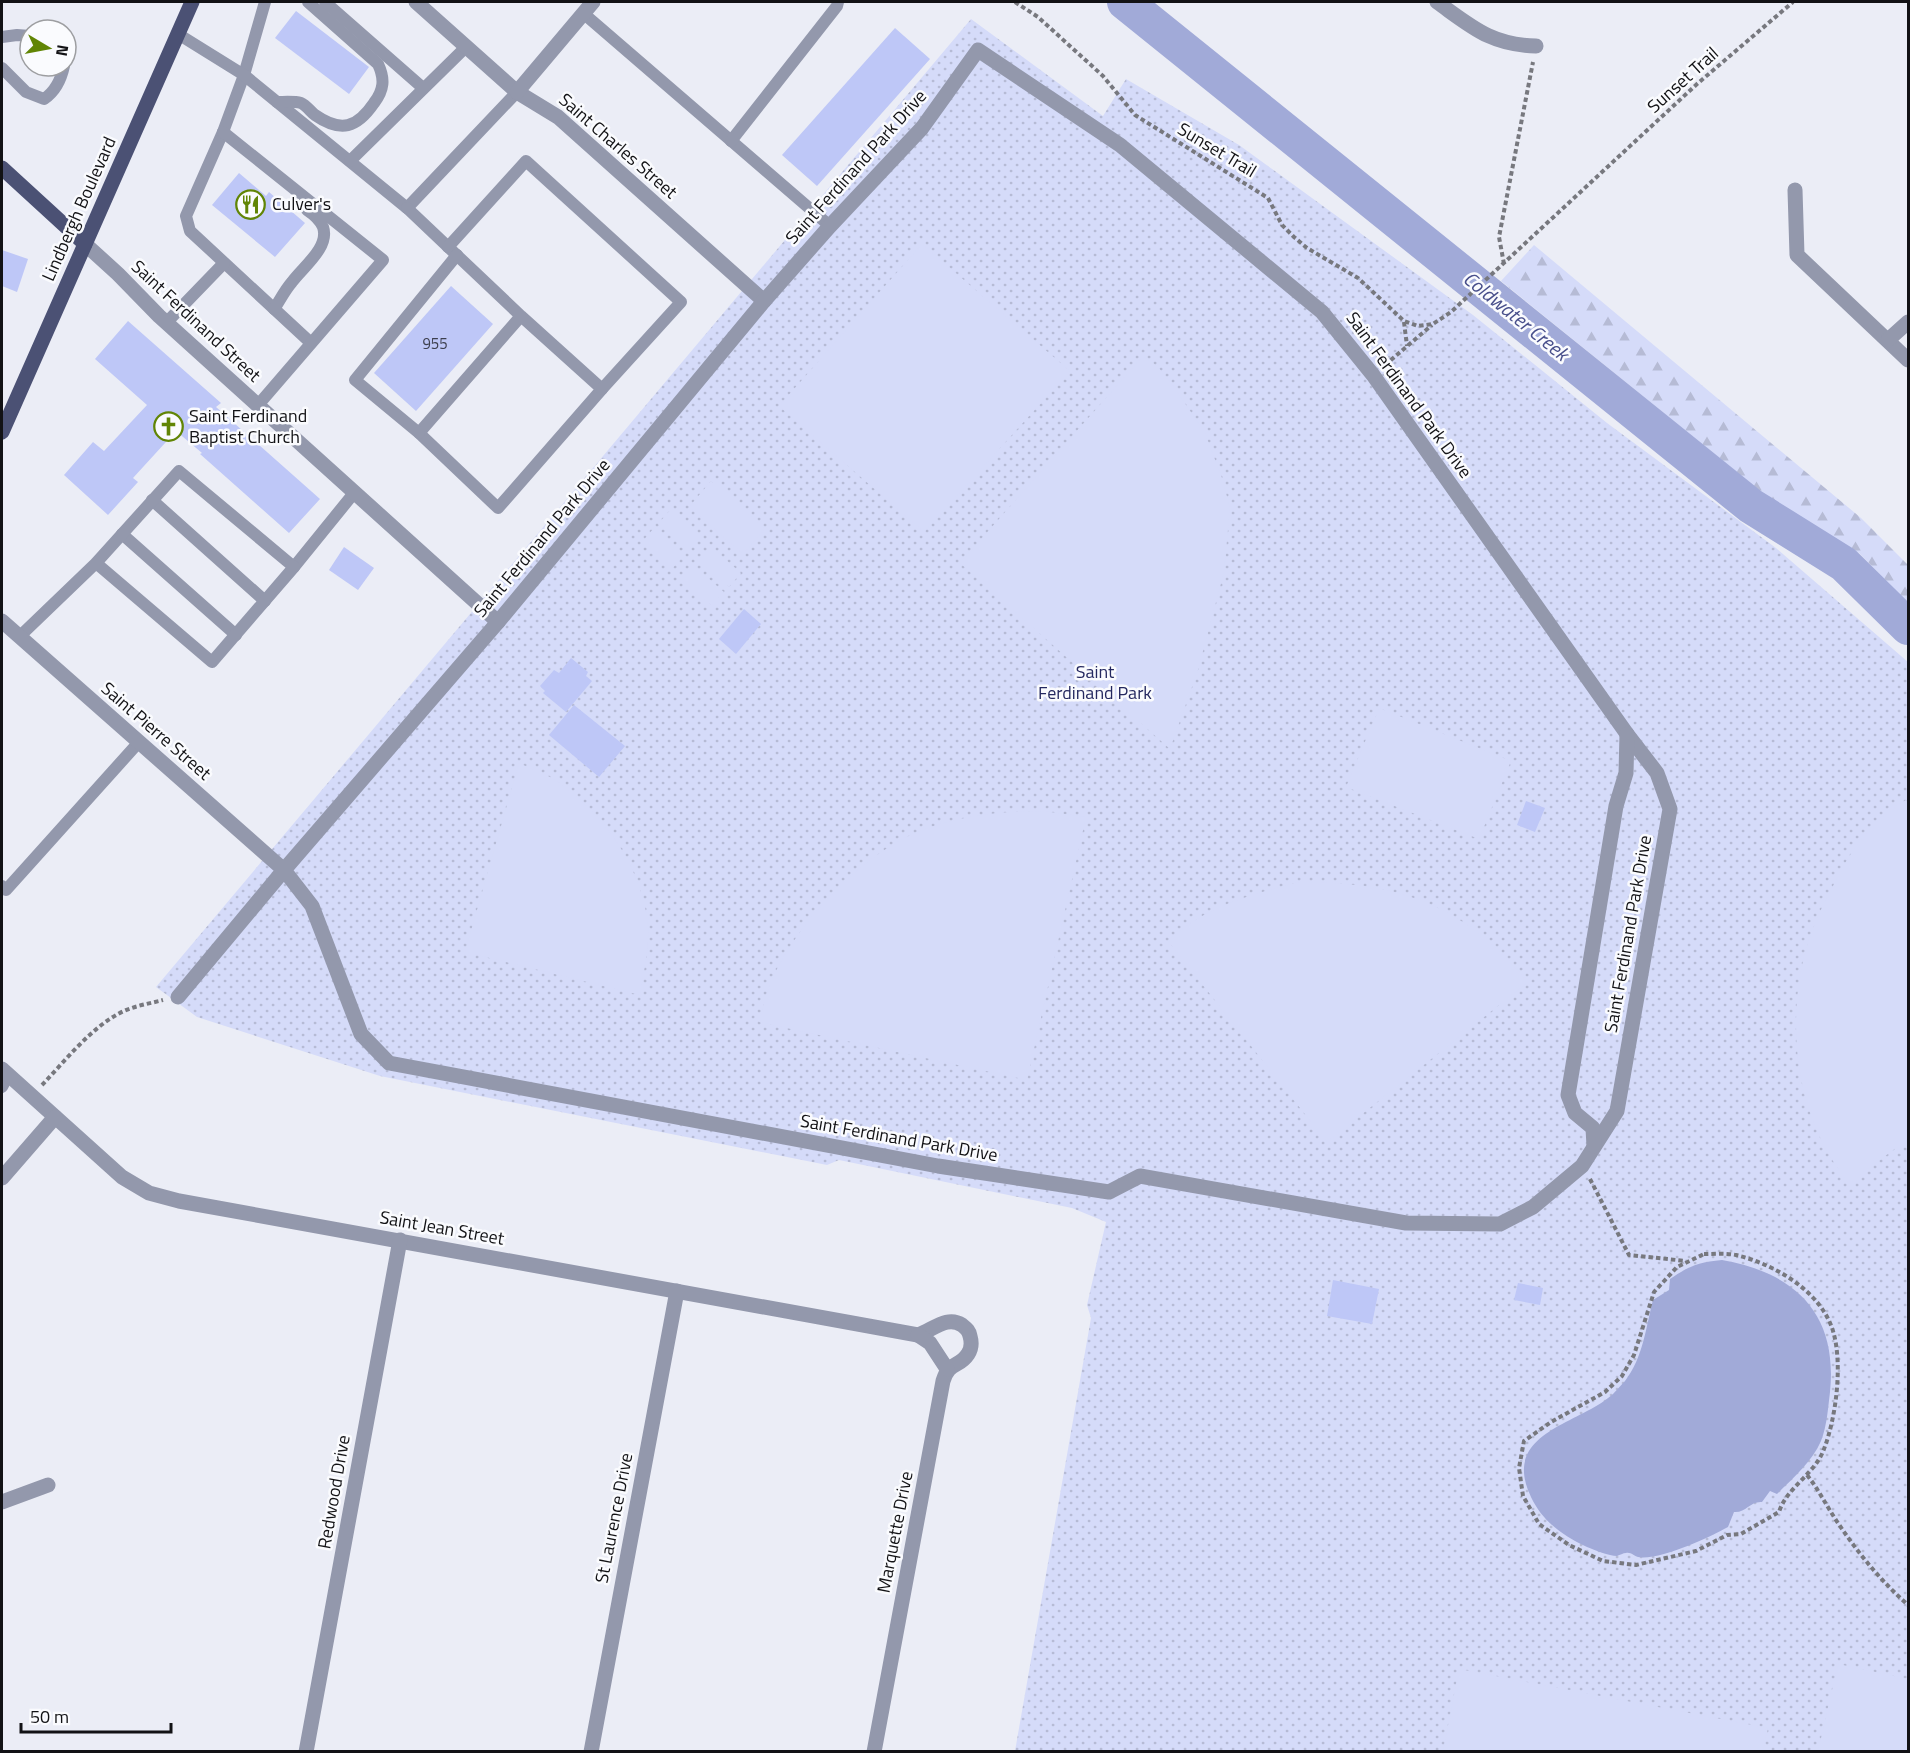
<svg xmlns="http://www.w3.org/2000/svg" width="1910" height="1753" viewBox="0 0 1910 1753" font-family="'Titillium Web',sans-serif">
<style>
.green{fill:url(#green-dots)}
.forest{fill:url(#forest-firs)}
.pitch{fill:#d5dbf9}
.water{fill:#a1aad8}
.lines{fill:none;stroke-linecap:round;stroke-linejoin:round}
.river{stroke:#a1aad8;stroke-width:36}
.building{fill:#bec7f7}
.path{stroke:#77787e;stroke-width:4;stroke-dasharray:4.5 3;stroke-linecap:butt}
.service{stroke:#9398ac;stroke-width:12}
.minor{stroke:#9398ac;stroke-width:15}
.primary{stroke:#4b5174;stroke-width:15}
.labels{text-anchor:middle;stroke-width:5;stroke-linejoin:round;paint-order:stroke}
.number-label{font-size:15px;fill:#3d3f4e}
.street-label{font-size:18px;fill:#121215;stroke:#fafbfe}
.poi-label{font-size:18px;fill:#121215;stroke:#fafbfe;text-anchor:start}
.park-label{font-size:18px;fill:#242860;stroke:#fafbfe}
.water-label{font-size:20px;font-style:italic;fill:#484f8b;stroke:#fafbfe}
</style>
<defs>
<pattern id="green-dots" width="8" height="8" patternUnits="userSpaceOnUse" patternTransform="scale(1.5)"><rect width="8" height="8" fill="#d5dbf9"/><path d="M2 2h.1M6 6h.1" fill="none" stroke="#b6bbd5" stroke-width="1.8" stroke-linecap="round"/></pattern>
<pattern id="forest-firs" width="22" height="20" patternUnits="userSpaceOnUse" patternTransform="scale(1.5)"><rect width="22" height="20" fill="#d5dbf9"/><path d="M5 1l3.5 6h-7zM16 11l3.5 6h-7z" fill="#b6bbd5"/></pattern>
</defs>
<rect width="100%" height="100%" fill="#ebedf6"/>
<path class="green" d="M971 19 1103 116 1126 79 1239 145 1473 315 1607 423 1776 548 1908 662V1751H1015L1091 1318 1087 1305 1106 1222 1072 1208 839 1160 827 1165 380 1076 197 1017 156 987Z"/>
<path class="forest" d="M1534 245 1861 518 1908 565V603L1859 553 1770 499 1501 281Z"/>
<g class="pitch">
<path d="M922 244 1070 371 924 532 779 406Z"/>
<path d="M1143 356 1158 367 1174 387 1205 433 1222 478 1230 508 1224 572 1198 670 1170 749 960 563Z"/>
<path d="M711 481 765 529 743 554 689 507Z"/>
<path d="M670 510 700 537 688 551 658 524Z"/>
<path d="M653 529 683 556 671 570 641 543Z"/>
<path d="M711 547 741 573 729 587 699 561Z"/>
<path d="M694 566 724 592 712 606 682 580Z"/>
<path d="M1379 708 1511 761 1479 839 1346 787Z"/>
<path d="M519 763C531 769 546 774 557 781 602 813 638 861 647 917 651 943 644 969 640 995L465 952Z"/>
<path d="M1906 800 1908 803V1139L1849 1183C1796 1120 1785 1026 1806 949 1812 927 1822 906 1833 886 1849 852 1873 819 1906 800Z"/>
<path d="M1043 811 1086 817 1027 1080 759 1022C763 1009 765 995 771 982 796 923 868 846 931 827 968 815 1004 811 1043 811Z"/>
<path d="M1299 882C1398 882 1464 904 1528 982L1327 1142 1168 941C1207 905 1250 895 1299 882Z"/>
<path d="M1838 1664 1908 1679V1751H1818Z"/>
<path d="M1459 1669 1768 1728 1763 1751H1443Z"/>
</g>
<path class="water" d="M1722 1260C1796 1273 1838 1314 1830 1392 1828 1408 1827 1426 1821 1441 1812 1462 1793 1478 1777 1494L1770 1491 1762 1502C1750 1501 1746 1513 1734 1512L1728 1527C1710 1537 1659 1561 1638 1557 1634 1556 1631 1552 1626 1553 1623 1553 1620 1555 1617 1556 1609 1556 1595 1550 1587 1547 1562 1535 1543 1522 1531 1497 1500 1432 1579 1425 1613 1394 1617 1390 1621 1385 1625 1381 1643 1358 1646 1327 1653 1300L1669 1290 1670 1279C1689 1266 1699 1262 1722 1260Z"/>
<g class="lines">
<path class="river" d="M1125 2 1751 506 1844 564 1908 627"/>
</g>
<g class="building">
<path d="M296 11 369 67 349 94 275 38Z"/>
<path d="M895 28 930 59 817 186 782 155Z"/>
<path d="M239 173 266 196 269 192 305 223 275 257 212 205Z"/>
<path d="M2 250 28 259 17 292 2 286Z"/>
<path d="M451 286 493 324 416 411 374 373Z"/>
<path d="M128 321 221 403 216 407 320 499 289 533 200 454 202 453 176 431 133 478 138 482 108 515 64 475 93 442 104 451 147 405 95 359Z"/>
<path d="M344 547 374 568 358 590 329 570Z"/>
<path d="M744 609 761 624 736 654 719 639Z"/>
<path d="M571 658 588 672 586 676 592 681 566 712 543 693 545 691 540 686 554 670 559 673Z"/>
<path d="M574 705 625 746 599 777 549 735Z"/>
<path d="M1526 801 1545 808 1535 832 1517 825Z"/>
<path d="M1333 1280 1379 1289 1372 1324 1327 1316Z"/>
<path d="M1518 1283 1543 1288 1540 1305 1514 1300Z"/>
</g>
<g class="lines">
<g class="path">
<path d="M1015 2 1038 17 1103 76 1135 115 1268 198 1282 225 1294 237 1307 248 1358 278 1404 321 1418 326 1433 324 1451 312 1697 84 1793 2"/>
<path d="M1504 264 1499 237 1533 62"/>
<path d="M1404 322 1407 346"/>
<path d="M1385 365 1432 325"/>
<path d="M42 1085C65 1061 89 1030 118 1014 132 1006 148 1004 163 1000"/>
<path d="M1590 1179 1629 1255 1686 1261"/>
<path d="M1704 1254C1714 1254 1726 1253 1736 1255 1774 1264 1821 1291 1833 1331 1843 1364 1836 1418 1824 1449 1815 1474 1787 1487 1779 1512L1741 1534 1727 1535 1696 1551 1636 1565 1603 1561 1569 1545 1539 1524 1523 1496 1519 1468 1524 1441 1551 1422 1605 1392 1622 1376 1634 1355 1654 1292 1677 1267Z"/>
<path d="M1807 1475C1819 1490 1827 1507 1838 1523 1858 1553 1881 1581 1908 1605"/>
</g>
<g class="service">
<path d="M265 2 244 75 223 132 186 216 190 231 311 343"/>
<path d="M325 2 423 88"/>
<path d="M583 13 830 226"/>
<path d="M178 34 244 75 407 208 517 92"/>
<path d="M2 37 17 35 30 36"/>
<path d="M2 68 26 92 44 99C56 91 61 80 64 66"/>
<path d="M277 102C284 102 294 101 301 103 306 105 311 112 315 115 341 133 357 128 374 103 384 90 385 79 378 64L308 2"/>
<path d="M223 132 383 260 258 405"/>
<path d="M731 141 837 6 838 2"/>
<path d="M350 161 466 47"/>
<path d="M407 208 521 316 602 389 498 508 419 433 521 316"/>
<path d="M448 247 526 161 681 302 602 389"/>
<path d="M274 309C280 300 285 290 292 282 303 267 330 247 323 227 320 220 313 214 307 210"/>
<path d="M166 323 224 263"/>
<path d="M419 433 355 380 457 255"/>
<path d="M152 500 265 601"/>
<path d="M122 534 236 635"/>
<path d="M294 567 354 493"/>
<path d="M19 637 96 563 179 471 294 567 212 662 96 563"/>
<path d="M2 886 6 890 139 742"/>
<path d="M2 1087 8 1076"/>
</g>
<g class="minor">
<path d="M416 2 517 92 558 117 764 301"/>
<path d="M1437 2C1472 27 1491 45 1536 46"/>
<path d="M517 92 593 2"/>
<path d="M1795 190 1797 255 1908 360"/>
<path d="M85 244 118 274 159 316 498 622"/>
<path d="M1888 340 1908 322"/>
<path d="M2 621 284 870 312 906 361 1034 389 1063 938 1166 1109 1192 1140 1176 1406 1223 1500 1224 1533 1207 1582 1166 1617 1111 1670 809 1657 773 1627 734 1373 375 1322 312 1120 145 978 50 922 128 830 226 764 301 498 622 284 870 178 997"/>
<path d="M2 1069 122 1177 149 1193 179 1201 918 1335C933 1330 947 1315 962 1325 967 1329 969 1331 970 1336 972 1343 972 1348 968 1354 959 1368 949 1361 943 1381L874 1752"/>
<path d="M1594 1146 1593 1128 1575 1113 1568 1095 1616 806 1626 773 1627 734"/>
<path d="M2 1178 55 1117"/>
<path d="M918 1335 930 1343 947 1369"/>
<path d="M2 1502 48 1485"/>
<path d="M306 1752 400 1240"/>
<path d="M591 1752 677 1291"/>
</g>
<g class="primary">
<path d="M2 168 85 244"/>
<path d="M2 432 192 2"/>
</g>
</g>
<defs>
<symbol id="restaurant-ring" viewBox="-11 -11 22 22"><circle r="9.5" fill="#fafbfe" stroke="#618505" stroke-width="1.5"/><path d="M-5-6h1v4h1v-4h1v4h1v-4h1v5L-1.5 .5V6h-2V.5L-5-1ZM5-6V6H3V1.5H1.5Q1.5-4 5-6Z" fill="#618505"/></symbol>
<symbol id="church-ring" viewBox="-11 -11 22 22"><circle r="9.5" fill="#fafbfe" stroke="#618505" stroke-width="1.5"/><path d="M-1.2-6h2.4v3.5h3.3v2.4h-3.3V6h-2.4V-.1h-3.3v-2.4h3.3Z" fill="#618505"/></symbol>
</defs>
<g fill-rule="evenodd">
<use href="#restaurant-ring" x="234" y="188" width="33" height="33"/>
<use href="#church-ring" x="152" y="410" width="33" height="33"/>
</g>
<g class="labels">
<g class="number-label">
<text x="435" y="349">955</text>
</g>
<g class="street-label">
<text transform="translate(1683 80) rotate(-42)" y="6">Sunset Trail</text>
<text transform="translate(618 146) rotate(41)" y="6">Saint Charles Street</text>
<text transform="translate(1217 150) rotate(31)" y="6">Sunset Trail</text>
<text transform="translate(856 167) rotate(-48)" y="6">Saint Ferdinand Park Drive</text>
<text transform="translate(79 209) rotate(-66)" y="6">Lindbergh Boulevard</text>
<text transform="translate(196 321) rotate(43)" y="6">Saint Ferdinand Street</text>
<text transform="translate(1409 395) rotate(54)" y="6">Saint Ferdinand Park Drive</text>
<text transform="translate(542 538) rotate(-50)" y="6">Saint Ferdinand Park Drive</text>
<text transform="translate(156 731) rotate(41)" y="6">Saint Pierre Street</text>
<text transform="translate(1628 934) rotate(-80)" y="6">Saint Ferdinand Park Drive</text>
<text transform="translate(899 1138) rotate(10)" y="6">Saint Ferdinand Park Drive</text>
<text transform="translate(442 1228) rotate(10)" y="6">Saint Jean Street</text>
<text transform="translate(334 1492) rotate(-80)" y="6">Redwood Drive</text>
<text transform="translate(614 1518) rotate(-79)" y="6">St Laurence Drive</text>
<text transform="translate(895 1532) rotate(-79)" y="6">Marquette Drive</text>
</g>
<g class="poi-label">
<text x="272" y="210">Culver's</text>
<text x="189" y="422">Saint Ferdinand<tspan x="189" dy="21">Baptist Church</tspan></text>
</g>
<g class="park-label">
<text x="1095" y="678">Saint<tspan x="1095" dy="21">Ferdinand Park</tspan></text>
</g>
<g class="water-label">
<text transform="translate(1516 316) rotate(39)" y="7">Coldwater Creek</text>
</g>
</g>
<rect width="1910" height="1753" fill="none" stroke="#121215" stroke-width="6"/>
<g transform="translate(48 48) rotate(100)"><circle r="28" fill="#fafbfe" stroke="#9d9ea1" stroke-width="1.5"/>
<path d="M0-4.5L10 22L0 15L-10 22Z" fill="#618505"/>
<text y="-9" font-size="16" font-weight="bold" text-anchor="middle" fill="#121215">N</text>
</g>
<path d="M21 1723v9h150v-9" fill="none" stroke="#121215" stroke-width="3"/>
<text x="30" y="1723" font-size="18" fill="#121215" stroke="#fafbfe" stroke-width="4.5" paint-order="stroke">50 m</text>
</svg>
